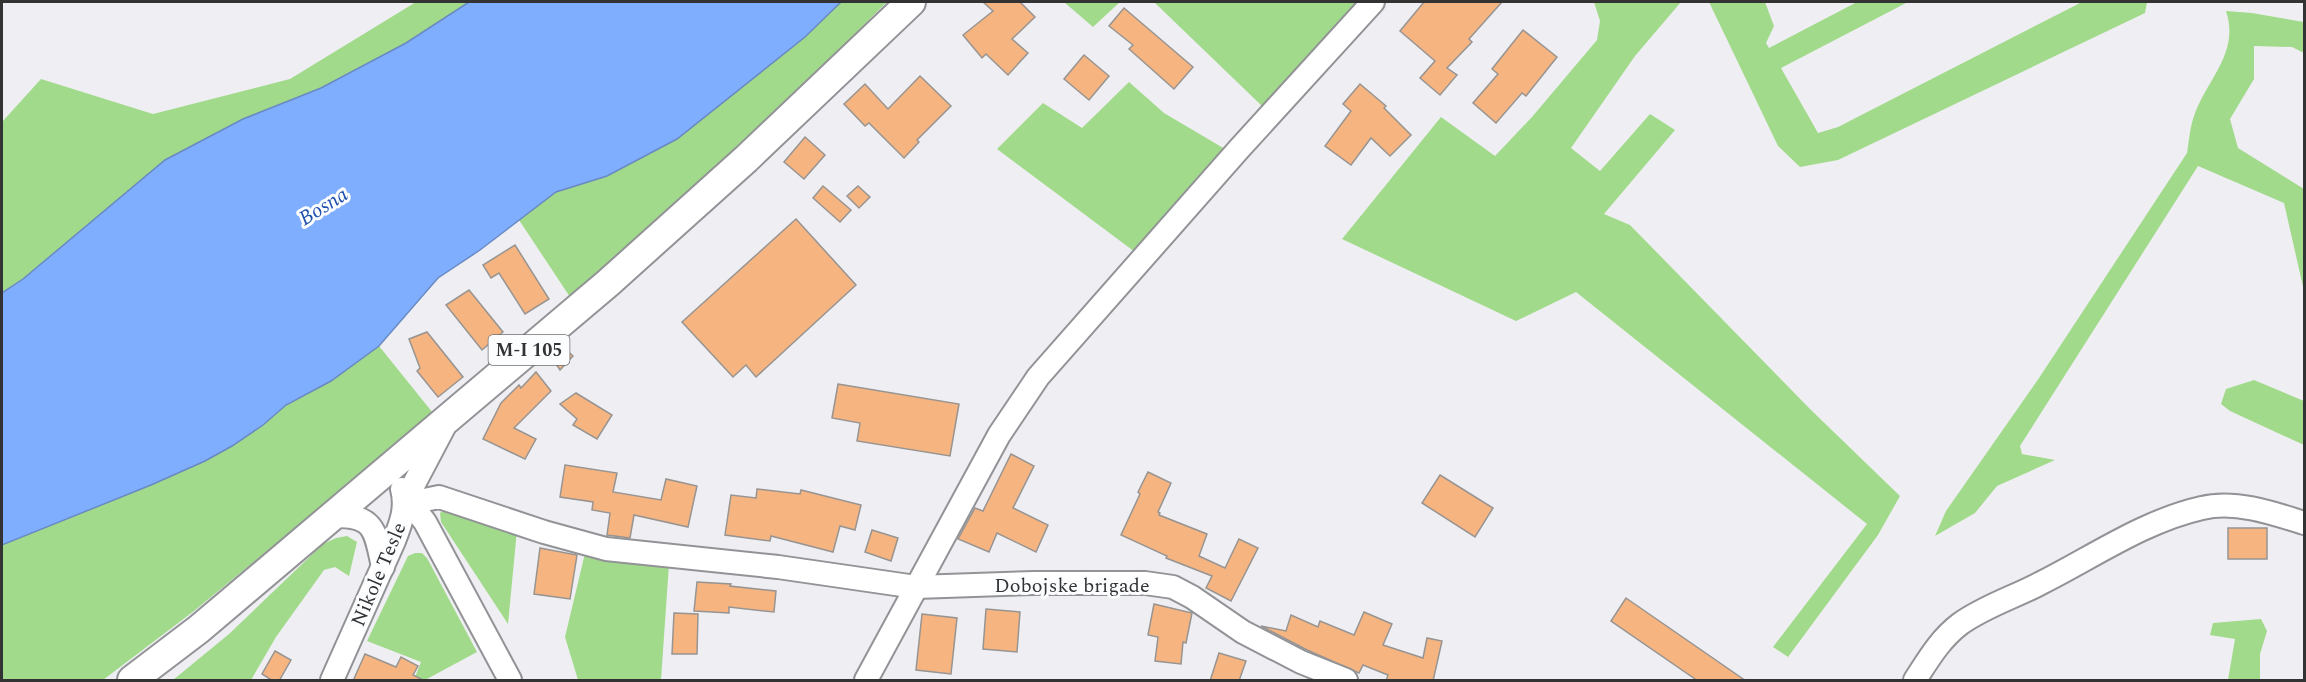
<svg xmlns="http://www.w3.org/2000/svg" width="2306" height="682" viewBox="0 0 2306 682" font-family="Spectral,serif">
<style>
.green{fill:#a2da8b}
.water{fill:#80aeff;stroke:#6989c2;stroke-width:1.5}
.building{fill:#f6b480;stroke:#979492;stroke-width:1.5}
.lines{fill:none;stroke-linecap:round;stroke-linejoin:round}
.minor-casing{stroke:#929396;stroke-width:26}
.major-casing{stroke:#929396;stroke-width:32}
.minor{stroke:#fff;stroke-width:22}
.major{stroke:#fff;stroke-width:28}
.labels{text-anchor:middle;stroke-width:6;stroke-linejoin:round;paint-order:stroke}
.shield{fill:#fcfdff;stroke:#6f7071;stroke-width:1.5}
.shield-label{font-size:18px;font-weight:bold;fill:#333334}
.street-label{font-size:20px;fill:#333334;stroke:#fcfdff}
.water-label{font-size:21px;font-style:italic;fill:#1f50ad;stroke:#fcfdff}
</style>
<rect width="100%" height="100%" fill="#efeff3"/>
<g class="green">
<path d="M416 2H469L406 43 321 88 243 119 165 160 23 279 2 293V122L41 79 153 114 290 79Z"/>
<path d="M841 2H887L809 79 572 300 519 220 556 192 607 176 805 37Z"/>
<path d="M1064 2H1120L1093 27Z"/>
<path d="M1154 2H1360L1263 107Z"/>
<path d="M1594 2H1681L1635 56 1571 148 1600 171 1650 114 1675 130 1604 214 1630 225 1810 409 1900 496 1878 535 1788 657 1773 647 1867 524 1576 292 1516 321 1342 239 1441 117 1495 156 1532 117 1597 40 1600 21Z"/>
<path d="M1709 2H1765L1774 26 1766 43 1769 48 1857 2H1908L1781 68 1818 133 1838 127 2082 2H2147L2145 13 1838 160 1800 167 1778 146Z"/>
<path d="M2226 11 2252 13 2304 22V53L2292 47 2254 46V79L2230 119 2238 148 2304 189V291L2284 203 2198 166 2020 446 2022 454 2055 460 1997 486 1975 513 1935 536 1946 511 2039 378 2187 153C2189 141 2190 127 2194 116 2207 79 2240 53 2226 11Z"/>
<path d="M1129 82 1164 113 1225 149 1135 252 997 149 1043 103 1082 128Z"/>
<path d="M379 346 437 418 374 463 194 611 103 680H2V545L205 461 263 425 286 405 331 381Z"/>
<path d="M2254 380 2304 401V445L2230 411 2221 404 2226 389Z"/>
<path d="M447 509 517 530 508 624 441 522 440 513Z"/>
<path d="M347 536 357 542 349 576 335 567 324 570 276 637 251 680H173L229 634 323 544 336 538Z"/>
<path d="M586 549 669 564 661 680H578L565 637Z"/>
<path d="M415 553H422L427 558 477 652 425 680H414L421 662 367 641 408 556Z"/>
<path d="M2261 619 2267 631 2260 654V680H2228L2235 639 2210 635 2213 623Z"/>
</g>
<path class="water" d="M469 2H841L805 37 677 139 607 176 556 192 480 250 438 278 379 346 331 381 286 405 263 425 232 446 205 461 151 485 2 545V293L23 279 165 160 243 119 321 88 406 43Z"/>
<g class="building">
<path d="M983 2H1020L1035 17 1012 39 1028 53 1008 75 986 54 982 58 963 35 993 11Z"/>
<path d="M1424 2H1502L1469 39 1472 42 1447 68 1457 75 1440 95 1420 78 1435 61 1400 31Z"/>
<path d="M1124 8 1193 67 1174 89 1129 49 1133 45 1109 26Z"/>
<path d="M1523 30 1557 57 1526 96 1522 93 1496 123 1473 103 1498 74 1492 69Z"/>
<path d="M1084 55 1109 76 1089 100 1064 79Z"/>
<path d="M920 76 951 106 917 140 919 142 904 158 869 123 865 126 844 104 865 84 888 109Z"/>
<path d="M1360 84 1386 106 1384 108 1411 135 1390 156 1371 138 1351 165 1325 146 1351 111 1343 104Z"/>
<path d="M805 137 825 155 804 179 784 162Z"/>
<path d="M823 186 851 210 840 222 813 198Z"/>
<path d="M858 186 870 197 859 208 847 196Z"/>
<path d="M796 219 856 285 756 377 746 365 733 377 682 322Z"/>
<path d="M515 245 549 299 525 314 499 273 491 278 483 265Z"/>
<path d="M469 290 503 332 482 350 446 305Z"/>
<path d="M427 332 463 377 438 397 417 371 420 368 409 339Z"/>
<path d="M561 345 573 356 560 370 551 356Z"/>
<path d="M536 372 551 391 514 428 536 439 525 459 483 439 501 403 519 385 521 388Z"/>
<path d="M838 384 959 404 950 456 857 441 860 423 832 418Z"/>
<path d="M576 393 612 415 597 439 573 425 577 419 560 404Z"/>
<path d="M1011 454 1034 466 1013 508 1048 525 1036 552 997 533 989 552 958 539 975 508 983 511Z"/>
<path d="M565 465 617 473 613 492 661 500 666 479 697 486 688 527 634 515 630 538 607 535 610 513 592 510 593 502 560 497Z"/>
<path d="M1148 472 1171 483 1158 512 1160 513 1159 515 1207 534 1199 556 1225 568 1239 539 1258 548 1231 601 1206 588 1212 576 1166 558 1167 556 1121 535 1140 494 1138 492Z"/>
<path d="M1440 475 1493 508 1475 537 1422 503Z"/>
<path d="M757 489 800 494 801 490 861 505 855 530 840 526 833 552 771 536 770 541 725 535 731 495 756 498Z"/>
<rect x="2228" y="528" width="39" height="31"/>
<path d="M872 530 898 538 891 561 865 552Z"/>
<path d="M540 548 577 555 570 599 534 594Z"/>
<path d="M697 582 731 584 730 586 776 591 774 612 729 607V613L694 611Z"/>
<path d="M1626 598 1746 681H1698L1611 621Z"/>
<path d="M1154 604 1192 613 1186 643 1183 642 1181 664 1155 661 1158 637 1148 635Z"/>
<path d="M986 609 1020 612 1017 652 983 649Z"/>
<path d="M1364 612 1392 624 1383 645 1423 658 1427 638 1442 641 1433 681H1386L1388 675 1363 665 1359 673 1307 650 1261 626 1286 631 1291 615 1318 627 1320 621 1354 635Z"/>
<path d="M674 613 698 614 697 654H672Z"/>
<path d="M922 614 957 618 951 674 916 670Z"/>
<path d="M275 651 291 660 279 681H273L262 674Z"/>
<path d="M1219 653 1246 661 1239 681H1210Z"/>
<path d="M365 654 396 667 401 657 418 666 413 675 425 681H353Z"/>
</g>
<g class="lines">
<defs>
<g id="minor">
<path d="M444 427 405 501 410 503 425 522 510 680"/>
<path d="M410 503 439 497 544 532 606 549 778 567 916 587 1034 583H1145L1173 587 1192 597 1243 632 1301 662 1346 680"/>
<path d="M333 516C375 515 375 530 383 567"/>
<path d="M332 680 394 541C401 523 407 508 402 489"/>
<path d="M866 680 999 435 1038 377 1239 149 1373 2"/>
<path d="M1915 680C1928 660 1940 639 1960 624 1985 606 2015 597 2041 583 2093 557 2144 521 2202 508 2235 500 2273 513 2304 523"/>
</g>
<path id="major" d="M132 680 199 629 608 283 746 159 911 2"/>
</defs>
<use href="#minor" class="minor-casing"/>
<use href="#major" class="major-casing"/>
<use href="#minor" class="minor"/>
<use href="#major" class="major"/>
</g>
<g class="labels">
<rect class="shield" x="488.5" y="335" width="81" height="30" rx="4.5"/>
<g class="shield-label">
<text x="529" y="356">M-I 105</text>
</g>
<g class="street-label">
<text transform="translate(378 574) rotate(-67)" y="7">Nikole Tesle</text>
<text x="1072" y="592">Dobojske brigade</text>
</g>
<g class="water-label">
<text transform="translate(323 206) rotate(-32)" y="7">Bosna</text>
</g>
</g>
<rect width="2306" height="682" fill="none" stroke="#333334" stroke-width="6"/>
</svg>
